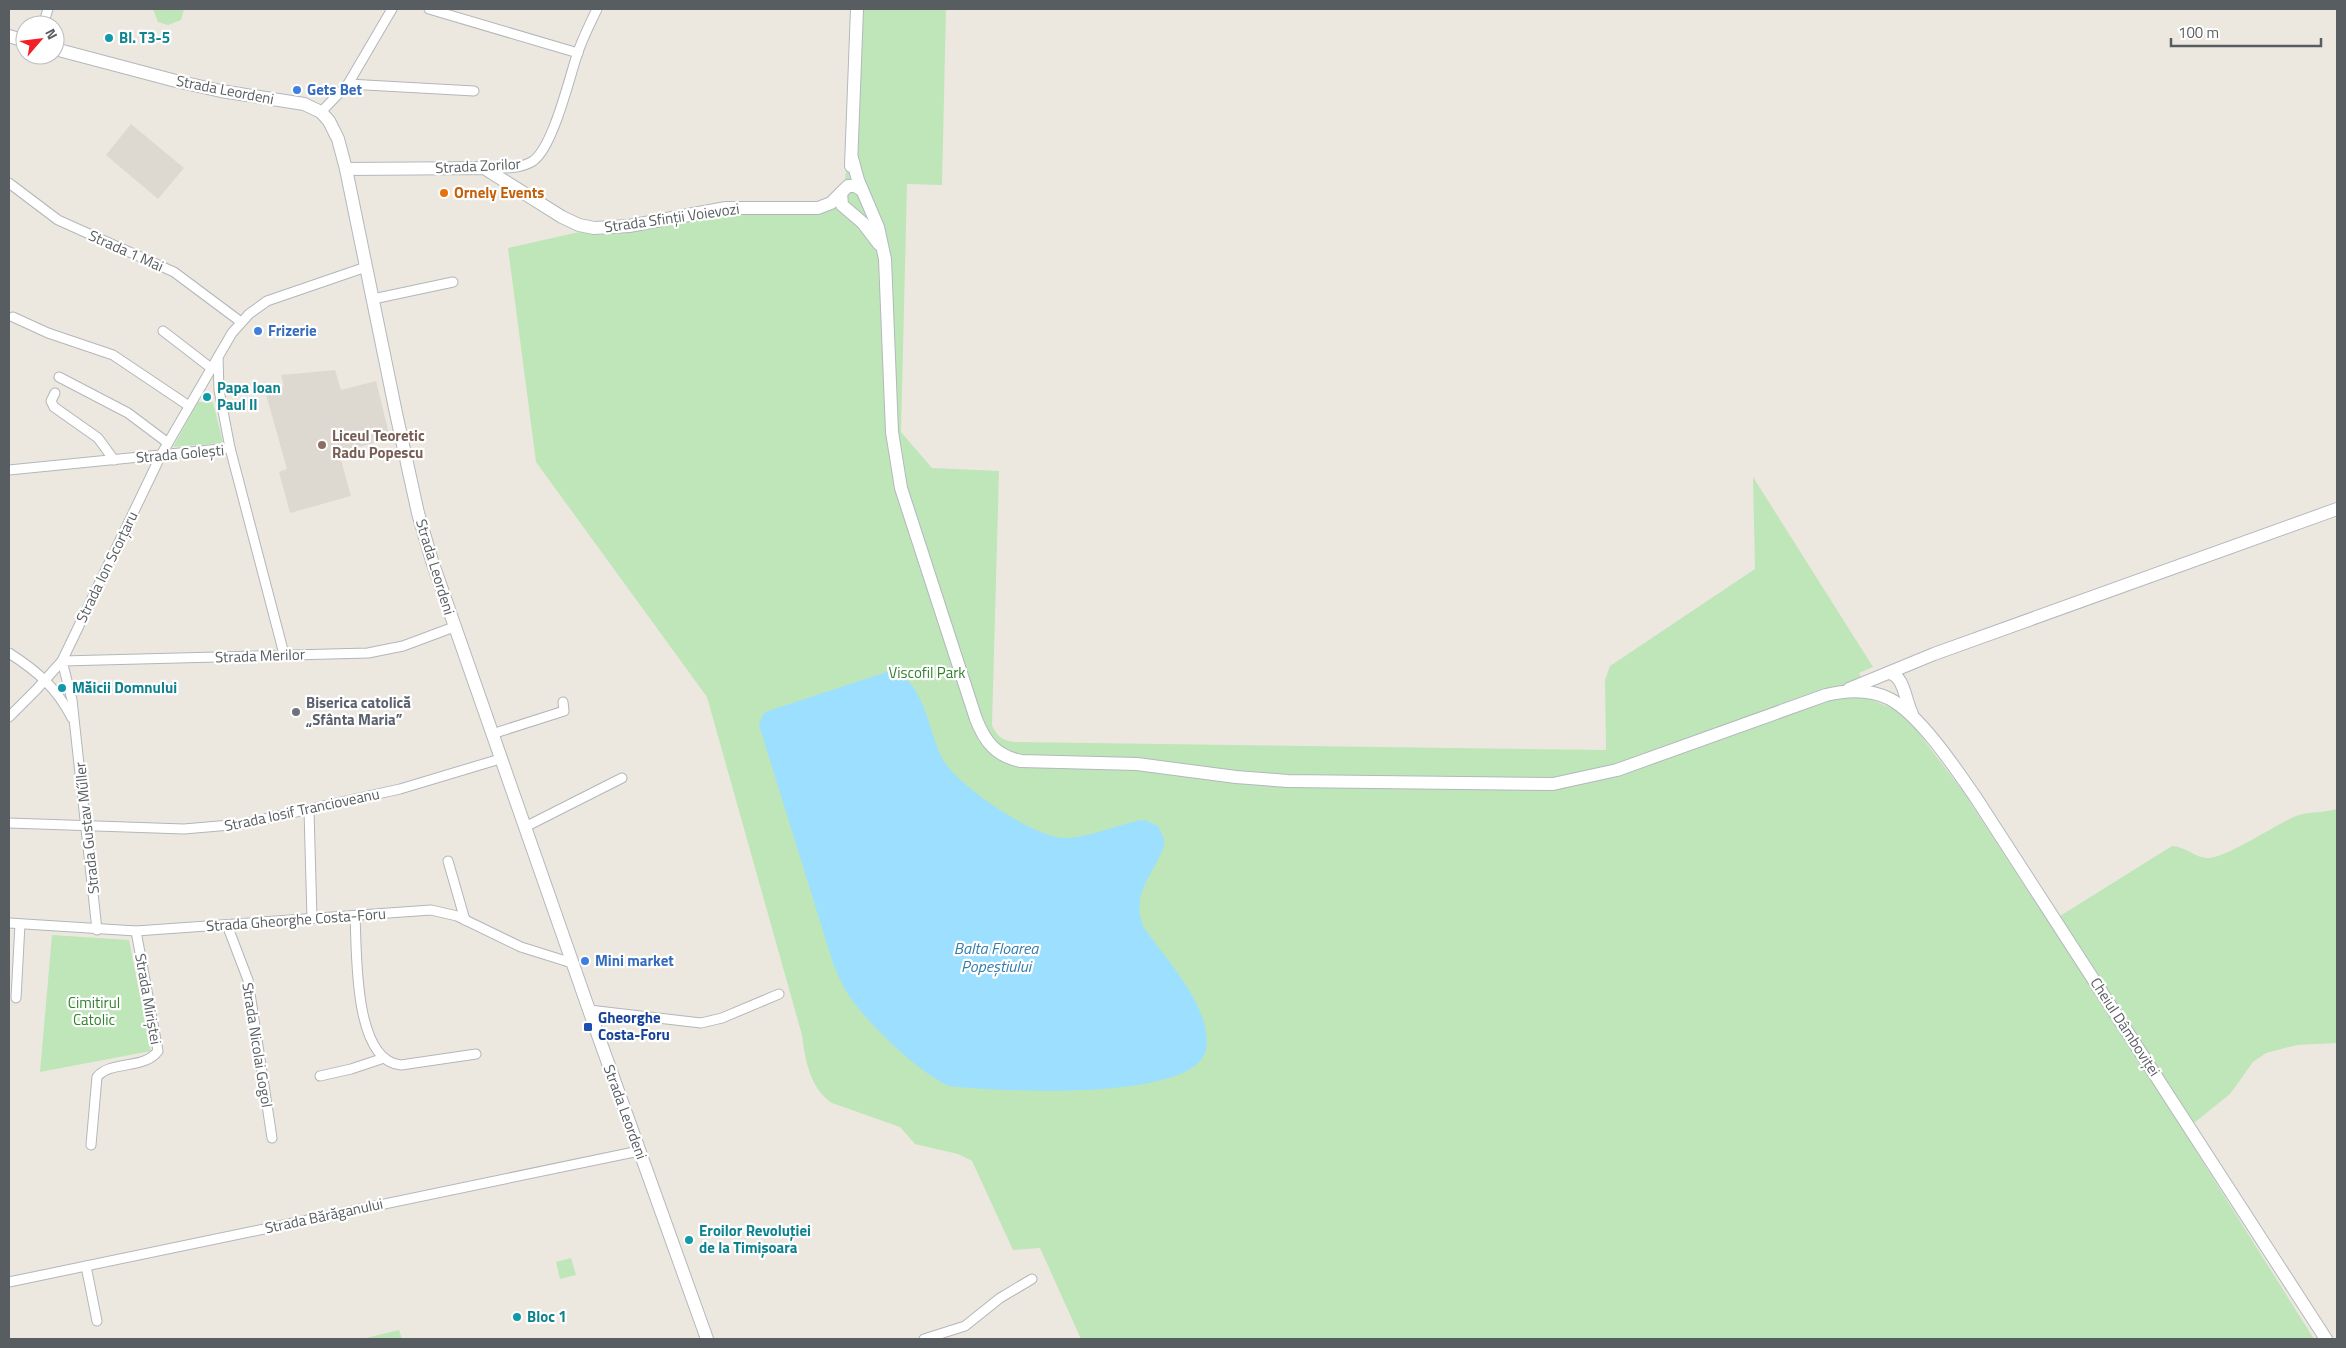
<svg xmlns="http://www.w3.org/2000/svg" width="2346" height="1348" viewBox="0 0 2346 1348" font-family="'Titillium Web',sans-serif">
<style>
.education{fill:#ded9d0}
.green{fill:#bee6b9}
.water{fill:#9cdfff}
.lines{fill:none;stroke-linecap:round;stroke-linejoin:round}
.street-casing{stroke:#b2b7bb;stroke-width:11}
.secondary-casing{stroke:#b3b8bd;stroke-width:14}
.street{stroke:#fff;stroke-width:9}
.secondary{stroke:#fff;stroke-width:12}
.culture-dot{fill:#0f9aa8;stroke:#fff;stroke-width:2}
.shop-dot{fill:#3f7fe0;stroke:#fff;stroke-width:2}
.food-dot{fill:#e8710a;stroke:#fff;stroke-width:2}
.education-dot{fill:#8d6e63;stroke:#fff;stroke-width:2}
.worship-dot{fill:#6b7280;stroke:#fff;stroke-width:2}
.transit-dot{fill:#1a4fb4;stroke:#fff;stroke-width:2}
.labels{text-anchor:middle;stroke-width:4.5;stroke-linejoin:round;paint-order:stroke}
.culture-label{font-size:15px;font-weight:bold;fill:#0d838f;stroke:#fff;text-anchor:start}
.street-label{font-size:15px;fill:#585d61;stroke:#fff}
.shop-label{font-size:15px;font-weight:bold;fill:#366cbe;stroke:#fff;text-anchor:start}
.food-label{font-size:15px;font-weight:bold;fill:#c56008;stroke:#fff;text-anchor:start}
.education-label{font-size:15px;font-weight:bold;fill:#785e54;stroke:#fff;text-anchor:start}
.park-label{font-size:15px;fill:#34822e;stroke:#fff}
.worship-label{font-size:15px;font-weight:bold;fill:#5b616d;stroke:#fff;text-anchor:start}
.transit-label{font-size:15px;font-weight:bold;fill:#164399;stroke:#fff;text-anchor:start}
.water-label{font-size:16px;font-style:italic;fill:#337cad;stroke:#fff}
</style>
<rect width="100%" height="100%" fill="#ece8df"/>
<g class="education">
<path d="M131 124 184 168 158 199 106 155Z"/>
<path d="M335 370 341 390 376 381 390 438 339 453 351 496 290 513 279 472 287 469 265 391 284 386 281 375Z"/>
</g>
<g class="green">
<path d="M153 9H184L181 20 168 25 158 22Z"/>
<path d="M863 9H946L942 185 907 184 901 432 932 468 999 471 992 725C997 737 1003 741 1016 742L1606 750 1605 680 1610 666 1755 569 1753 477 1873 667 1859 673 1872 700 1894 709 1914 727 1962 790 2154 1084 2314 1339H1081L1040 1248 1013 1250 972 1161 958 1154 915 1144 900 1127 832 1103C810 1089 805 1059 802 1035L707 697 536 462 508 248 579 232 599 235 614 233 684 218 827 201 844 183 850 152 858 153Z"/>
<path d="M198 402H213L223 443 173 447Z"/>
<path d="M2337 809V1043L2297 1045 2266 1053 2253 1062 2230 1094 2194 1123 2060 916 2172 846C2185 846 2195 858 2208 858 2224 859 2277 824 2296 816 2309 811 2324 813 2337 809Z"/>
<path d="M52 935 129 940 151 1051 40 1072Z"/>
<path d="M571 1258 576 1275 560 1279 556 1262Z"/>
<path d="M399 1330 402 1339H362Z"/>
</g>
<path class="water" d="M887 672C925 673 928 736 945 763 962 788 1032 836 1062 838 1084 839 1115 826 1137 821L1145 820 1158 826 1164 839V846C1153 877 1131 891 1143 926 1164 958 1213 1007 1206 1049 1197 1103 992 1091 949 1086 919 1073 872 1027 852 1000 844 989 838 976 833 963L759 725 763 714 768 711Z"/>
<g class="lines">
<defs>
<g id="street">
<path d="M429 9 578 53"/>
<path d="M43 25 48 9"/>
<path d="M348 84 474 91"/>
<path d="M321 112 348 84 392 9"/>
<path d="M484 168C500 168 519 170 533 161 553 147 569 79 577 55 582 39 590 24 597 9"/>
<path d="M9 183 58 220 174 272 241 322"/>
<path d="M373 299 453 282"/>
<path d="M13 317 48 333 113 355 189 406"/>
<path d="M163 331 211 368"/>
<path d="M218 357 219 390 230 448 284 654"/>
<path d="M59 377 128 413 168 443"/>
<path d="M55 393 51 401 54 407 98 438 114 460"/>
<path d="M9 470 230 448"/>
<path d="M9 653C37 671 57 688 72 718"/>
<path d="M9 717 36 690 62 661 161 455 232 333 249 314 267 301 366 267"/>
<path d="M492 734 564 711 563 702"/>
<path d="M309 810 312 919"/>
<path d="M9 823 184 829 242 824 400 789 500 759"/>
<path d="M525 827 622 778"/>
<path d="M448 861 465 920"/>
<path d="M355 916C357 951 353 1061 401 1065L476 1054"/>
<path d="M9 923 136 931 431 910 457 916 521 947 572 963"/>
<path d="M227 925 248 980 272 1138"/>
<path d="M97 930 72 700 62 661 368 653 403 646 454 627"/>
<path d="M16 998 20 924"/>
<path d="M589 1010 701 1023 722 1018 779 994"/>
<path d="M320 1076 351 1069 384 1058"/>
<path d="M91 1145 97 1077C111 1060 144 1070 158 1051L136 931"/>
<path d="M86 1266 97 1321"/>
<path d="M9 1282 639 1151"/>
<path d="M924 1339 965 1326 1000 1298 1032 1279"/>
</g>
<g id="secondary">
<path d="M9 36 25 41"/>
<path d="M55 49 176 81 221 91 304 104 321 112 329 121 338 139 346 169 396 413 418 513 432 561 589 1010 707 1339"/>
<path d="M852 158 858 180 878 227 885 259 892 432 901 488 976 719C985 742 996 756 1021 761L1137 764 1236 777 1288 781 1553 784 1617 770 1826 695C1847 690 1870 689 1890 699 1920 715 1956 769 1976 798L2326 1339"/>
<path d="M851 166 857 9"/>
<path d="M346 169 484 168 562 217 579 225 594 228 629 226 726 208H818L831 203 848 186H855L862 190"/>
<path d="M841 193 842 205 863 223 879 244"/>
<path d="M1889 673C1904 675 1905 700 1912 714"/>
<path d="M1849 689 1934 654 2337 509"/>
</g>
</defs>
<use href="#street" class="street-casing"/>
<use href="#secondary" class="secondary-casing"/>
<use href="#street" class="street"/>
<use href="#secondary" class="secondary"/>
</g>
<g class="culture-dot">
<circle cx="109" cy="38" r="5"/>
<circle cx="207" cy="397" r="5"/>
<circle cx="62" cy="688" r="5"/>
<circle cx="689" cy="1240" r="5"/>
<circle cx="517" cy="1317" r="5"/>
</g>
<g class="shop-dot">
<circle cx="297" cy="90" r="5"/>
<circle cx="258" cy="331" r="5"/>
<circle cx="585" cy="961" r="5"/>
</g>
<circle class="food-dot" cx="444" cy="193" r="5"/>
<circle class="education-dot" cx="322" cy="445" r="5"/>
<circle class="worship-dot" cx="296" cy="712" r="5"/>
<rect class="transit-dot" x="583" y="1022" width="10" height="10" rx="2.5"/>
<g class="labels">
<g class="culture-label">
<text x="119" y="43">Bl. T3-5</text>
<text x="217" y="393">Papa Ioan<tspan x="217" dy="17">Paul II</tspan></text>
<text x="72" y="693">Măicii Domnului</text>
<text x="699" y="1236">Eroilor Revoluției<tspan x="699" dy="17">de la Timișoara</tspan></text>
<text x="527" y="1322">Bloc 1</text>
</g>
<g class="street-label">
<text transform="translate(225 90) rotate(11)" y="5">Strada Leordeni</text>
<text transform="translate(478 166) rotate(-3)" y="5">Strada Zorilor</text>
<text transform="translate(672 218) rotate(-8)" y="5">Strada Sfinții Voievozi</text>
<text transform="translate(126 251) rotate(24)" y="5">Strada 1 Mai</text>
<text transform="translate(180 454) rotate(-5)" y="5">Strada Golești</text>
<text transform="translate(107 567) rotate(-64)" y="5">Strada Ion Scorțaru</text>
<text transform="translate(435 567) rotate(73)" y="5">Strada Leordeni</text>
<text transform="translate(260 656) rotate(-2)" y="5">Strada Merilor</text>
<text transform="translate(302 810) rotate(-12)" y="5">Strada Iosif Trancioveanu</text>
<text transform="translate(87 828) rotate(-96)" y="5">Strada Gustav Műller</text>
<text transform="translate(296 920) rotate(-4)" y="5">Strada Gheorghe Costa-Foru</text>
<text transform="translate(148 999) rotate(80)" y="5">Strada Miriștei</text>
<text transform="translate(2125 1027) rotate(57)" y="5">Cheiul Dâmboviței</text>
<text transform="translate(257 1045) rotate(81)" y="5">Strada Nicolai Gogol</text>
<text transform="translate(625 1112) rotate(70)" y="5">Strada Leordeni</text>
<text transform="translate(324 1216) rotate(-12)" y="5">Strada Bărăganului</text>
</g>
<g class="shop-label">
<text x="307" y="95">Gets Bet</text>
<text x="268" y="336">Frizerie</text>
<text x="595" y="966">Mini market</text>
</g>
<g class="food-label">
<text x="454" y="198">Ornely Events</text>
</g>
<g class="education-label">
<text x="332" y="441">Liceul Teoretic<tspan x="332" dy="17">Radu Popescu</tspan></text>
</g>
<g class="park-label">
<text x="927" y="678">Viscofil Park</text>
<text x="94" y="1008">Cimitirul<tspan x="94" dy="17">Catolic</tspan></text>
</g>
<g class="worship-label">
<text x="306" y="708">Biserica catolică<tspan x="306" dy="17">„Sfânta Maria”</tspan></text>
</g>
<g class="transit-label">
<text x="598" y="1023">Gheorghe<tspan x="598" dy="17">Costa-Foru</tspan></text>
</g>
<g class="water-label">
<text x="996" y="954">Balta Floarea<tspan x="996" dy="18">Popeștiului</tspan></text>
</g>
</g>
<rect width="2346" height="1348" fill="none" stroke="#585d61" stroke-width="20"/>
<g transform="translate(40 40) rotate(62)"><circle r="24" fill="#ffffff" stroke="#bcbec0"/>
<path d="M0-4L9 19L0 12L-9 19Z" fill="#f21f27"/>
<text y="-8" font-size="14" font-weight="bold" text-anchor="middle" fill="#585d61">N</text>
</g>
<path d="M2171 38v8h150v-8" fill="none" stroke="#585d61" stroke-width="2.5"/>
<text x="2178" y="38" font-size="15" fill="#585d61" stroke="#ffffff" stroke-width="4" paint-order="stroke">100 m</text>
</svg>
